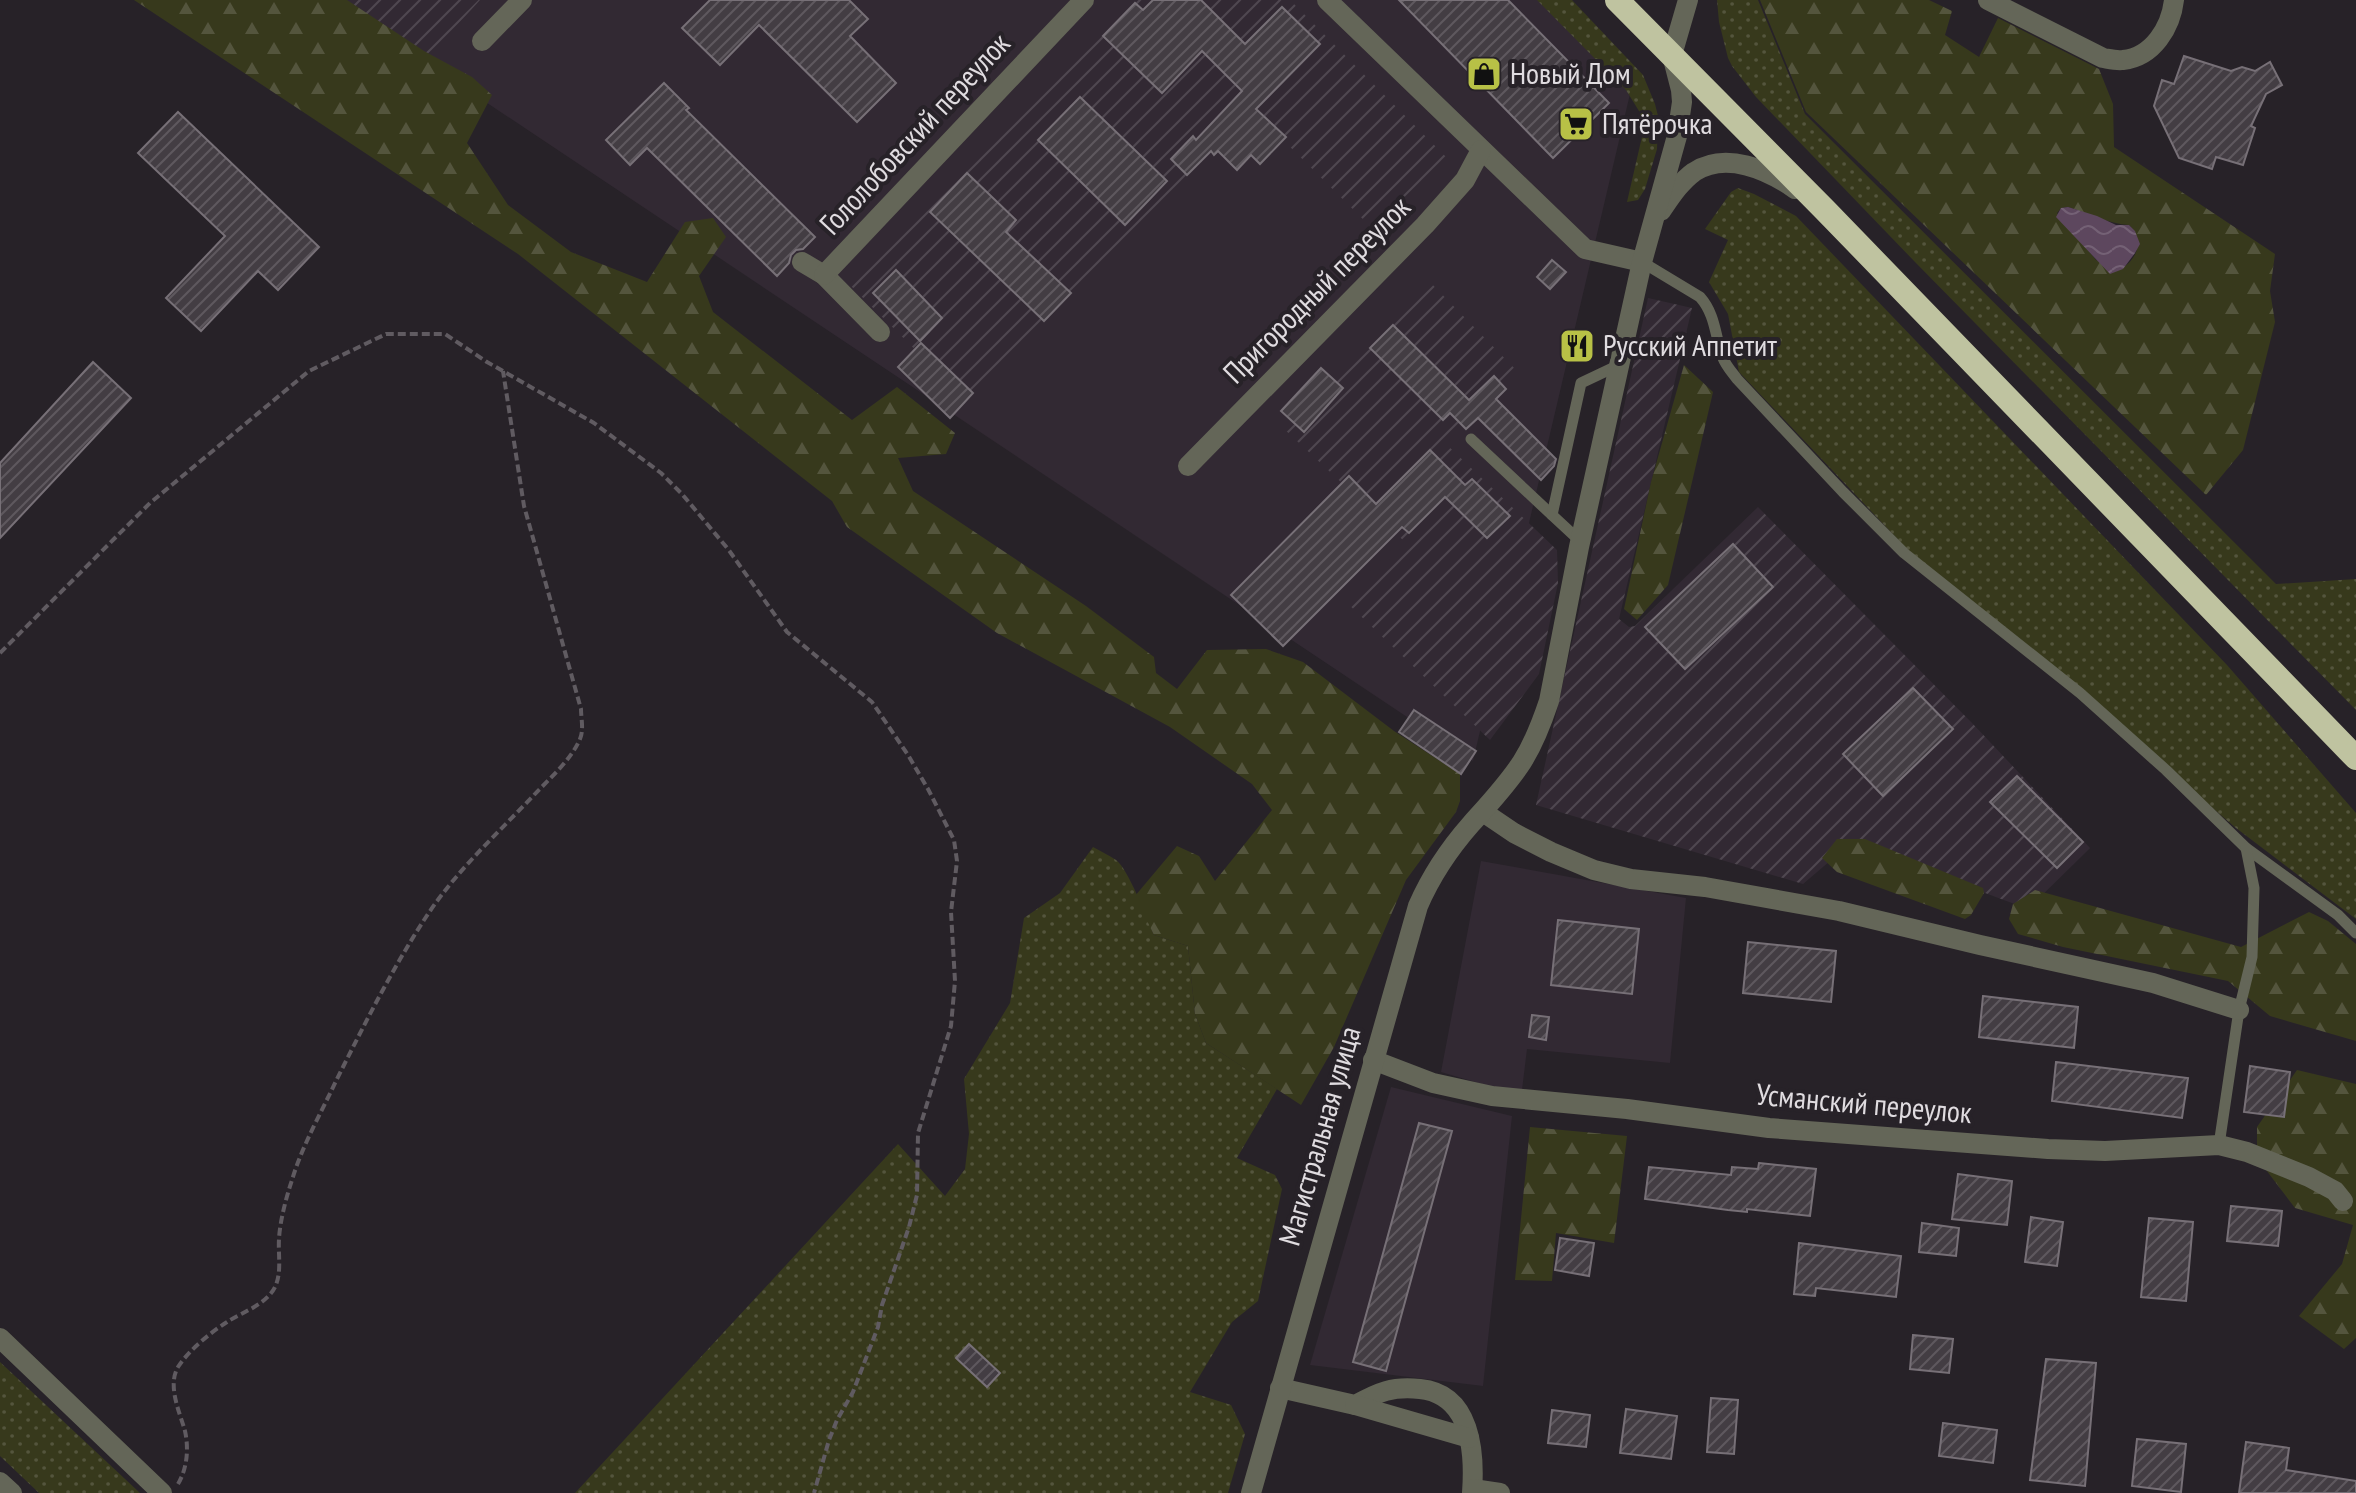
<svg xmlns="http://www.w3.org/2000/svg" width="2356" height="1493" viewBox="0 0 2356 1493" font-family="'PT Sans Narrow',sans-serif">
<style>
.built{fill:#322933}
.industrial{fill:url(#industrial-furrows)}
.grass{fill:url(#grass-dots)}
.forest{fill:url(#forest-firs);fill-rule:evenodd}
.water{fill:url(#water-waves)}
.building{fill:url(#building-hatch);stroke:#777077;stroke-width:2}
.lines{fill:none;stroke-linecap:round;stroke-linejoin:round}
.path{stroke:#605b61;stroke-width:4;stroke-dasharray:8 4;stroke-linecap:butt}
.lane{stroke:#646658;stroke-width:11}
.street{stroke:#646658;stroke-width:20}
.highway{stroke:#bfc3a0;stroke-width:24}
.labels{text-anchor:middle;stroke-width:8;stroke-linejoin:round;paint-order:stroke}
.poi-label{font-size:30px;fill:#e0dce0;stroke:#272228;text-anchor:start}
.street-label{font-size:30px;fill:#e0dce0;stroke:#272228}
</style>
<defs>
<pattern id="industrial-furrows" width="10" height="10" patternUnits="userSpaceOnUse" patternTransform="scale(2)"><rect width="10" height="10" fill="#322933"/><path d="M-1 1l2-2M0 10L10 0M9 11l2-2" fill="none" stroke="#4f4750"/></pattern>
<pattern id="grass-dots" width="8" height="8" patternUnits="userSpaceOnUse" patternTransform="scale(2)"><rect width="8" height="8" fill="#37391c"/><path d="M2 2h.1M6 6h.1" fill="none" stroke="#54553d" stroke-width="1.8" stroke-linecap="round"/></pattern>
<pattern id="forest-firs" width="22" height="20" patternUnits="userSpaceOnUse" patternTransform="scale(2)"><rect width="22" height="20" fill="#37391c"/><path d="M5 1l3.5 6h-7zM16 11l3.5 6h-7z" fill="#54553d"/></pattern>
<pattern id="water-waves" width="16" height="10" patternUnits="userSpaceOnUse" patternTransform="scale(2)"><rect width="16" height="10" fill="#5d475e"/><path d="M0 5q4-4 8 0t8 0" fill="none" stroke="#746175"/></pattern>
<pattern id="building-hatch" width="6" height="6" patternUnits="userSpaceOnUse" patternTransform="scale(2)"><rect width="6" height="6" fill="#433d43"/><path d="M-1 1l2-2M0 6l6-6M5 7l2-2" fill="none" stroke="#5e585e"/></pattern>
</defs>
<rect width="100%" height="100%" fill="#272228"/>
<g class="built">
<path d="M333 0H1563L1630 94 1473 761Z"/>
<path d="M1481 861 1686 898 1670 1063 1527 1049 1522 1090 1499 1089 1441 1072Z"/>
<path d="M1391 1087 1512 1116 1483 1386 1310 1365Z"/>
</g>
<g class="industrial">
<path d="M325 0H480L418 68Z"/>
<path d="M1128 0H1290L1451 162 1381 237 1260 117 971 405 846 281 921 210Z"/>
<path d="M1426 278 1518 372 1447 445 1557 550 1558 583 1539 674 1490 740 1345 601 1404 541 1282 427Z"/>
<path d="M1648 298 1692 308 1619 619 1629 627 1635 626 1758 507 1972 723 2090 848 2028 909 1851 843 1803 884 1536 805Z"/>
</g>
<g class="grass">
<path d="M1537 0H1572L1643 75 1655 104 1658 116 1657 149 1645 189 1638 200 1627 202 1644 128 1639 111 1626 90Z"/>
<path d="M1717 0H1758L1805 114 2276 584 2356 579V710L1915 262 1756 97 1732 66 1728 58 1719 22Z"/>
<path d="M1738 188 1754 194 1796 216 2227 665 2356 813V919L2236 828 1906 548 1739 372 1728 314 1709 282 1728 240 1705 229 1731 192Z"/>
<path d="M1093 847C1100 851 1109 855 1116 860 1129 870 1146 917 1154 935L1188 946 1195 1014 1206 1043 1277 1089 1237 1158 1275 1175 1282 1189 1258 1301 1232 1322 1190 1392 1231 1405 1245 1434 1228 1493H575L898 1144 945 1196 965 1169 969 1134 964 1079 1010 1003 1024 918 1060 893Z"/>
<path d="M0 1362 140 1493H39L0 1456Z"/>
</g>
<g class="forest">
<path d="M134 0H347L424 51 472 77 492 95 467 143 508 205 571 252 647 282 685 222 713 218 726 237 699 276 713 312 852 420 897 387 955 433 946 454 898 458 913 491 1086 606 1154 657 1156 673 1177 689 1207 650 1266 649 1303 662 1394 731 1460 774V801L1456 812 1406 880 1334 1047 1301 1105 1206 1043 1195 1014 1188 946 1154 935 1135 896 1177 846 1199 856 1215 881 1272 810 1252 784 1170 727 997 633 847 527 832 501 518 254Z"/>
<path d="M1760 0H1929L1952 11 1945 35 1979 57 1998 18 2099 69 2113 104 2114 147 2275 254 2270 291 2275 322 2243 450 2206 495 1806 112ZM2068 207C2088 213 2109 224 2129 225 2146 242 2136 262 2117 271L2096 260 2057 213 2061 208Z"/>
<path d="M1684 365 1713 392 1668 585 1637 620 1624 609 1651 482Z"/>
<path d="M1837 839H1865L1983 888 1984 893 1971 915 1965 919 1837 872 1822 858Z"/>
<path d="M2035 890 2241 947 2309 912 2328 921 2356 944V1041L2270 1016 2228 981 2063 947 2018 934 2009 919 2013 904Z"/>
<path d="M2297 1070 2356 1084V1338L2344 1349 2299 1316 2342 1264 2353 1225 2295 1208 2257 1158V1127Z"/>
<path d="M1530 1127 1627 1136 1614 1243 1556 1233 1552 1281 1515 1280Z"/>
</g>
<path class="water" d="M2068 207 2097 216 2116 225H2129L2135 231 2140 244 2135 253 2123 269 2110 274 2056 217 2061 208Z"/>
<g class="building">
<path d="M710 0H849L868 19 850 36 896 83 857 122 759 25 720 65 682 28Z"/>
<path d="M1153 0H1201L1245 44 1282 7 1320 44 1256 109 1286 137 1260 164 1251 155 1237 170 1218 151 1214 155 1211 151 1187 175 1171 159 1193 136 1196 140 1242 91 1202 51 1162 93 1103 36 1135 3 1143 10Z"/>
<path d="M1399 0H1508L1609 103 1553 158Z"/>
<path d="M2184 56 2231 71 2242 67 2255 71 2270 62 2282 85 2266 94 2251 126 2255 128 2243 165 2216 157 2212 169 2179 158 2154 106 2162 80 2174 84Z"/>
<path d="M664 83 689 108 686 110 815 237 803 249 796 250 791 255 789 263 777 276 647 148 630 165 606 140Z"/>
<path d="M1080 97 1167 181 1125 225 1038 140Z"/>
<path d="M178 112 319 247 278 290 258 271 201 331 166 298 225 236 138 153Z"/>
<path d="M967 173 1016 220 1006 232 1071 293 1044 321 930 212Z"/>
<path d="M1552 260 1566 272 1550 289 1537 277Z"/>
<path d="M896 270 942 318 920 341 873 293Z"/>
<path d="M1393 325 1469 400 1494 376 1506 389 1496 399 1556 459 1554 466 1541 480 1478 418 1466 429 1450 413 1443 420 1370 348Z"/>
<path d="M921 343 973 393 950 418 898 367Z"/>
<path d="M93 362 131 398 0 538V463Z"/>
<path d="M1321 368 1343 388 1304 432 1281 411Z"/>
<path d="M1430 450 1465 485 1472 479 1510 516 1487 538 1445 497 1409 533 1402 527 1283 646 1231 595 1349 476 1376 504Z"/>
<path d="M1733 544 1773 587 1685 669 1645 627Z"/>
<path d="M1913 688 1953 729 1883 796 1843 754Z"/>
<path d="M1414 710 1476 751 1461 774 1399 732Z"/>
<path d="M2017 776 2083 842 2057 868 1990 802Z"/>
<path d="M1558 920 1639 929 1632 994 1551 985Z"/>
<path d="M1748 942 1836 951 1831 1002 1743 993Z"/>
<path d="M1983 996 2078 1007 2074 1048 1979 1037Z"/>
<path d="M1532 1015 1549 1017 1546 1040 1529 1037Z"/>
<path d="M2056 1062 2188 1078 2182 1118 2052 1101Z"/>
<path d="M2250 1066 2290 1072 2284 1117 2244 1112Z"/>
<path d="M1419 1123 1452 1131 1386 1371 1353 1362Z"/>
<path d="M1759 1163 1816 1169 1810 1216 1747 1209V1212L1728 1210 1645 1199 1649 1167 1731 1175 1732 1167 1758 1169Z"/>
<path d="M1958 1174 2012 1181 2007 1225 1952 1219Z"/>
<path d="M2231 1206 2282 1211 2278 1246 2227 1241Z"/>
<path d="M2031 1217 2063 1222 2057 1266 2025 1262Z"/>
<path d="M2149 1218 2193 1222 2186 1301 2141 1297Z"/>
<path d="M1922 1223 1959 1228 1956 1256 1919 1252Z"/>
<path d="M1560 1238 1594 1243 1589 1276 1555 1270Z"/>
<path d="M1799 1243 1901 1256 1896 1297 1816 1288 1815 1296 1794 1294Z"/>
<path d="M1913 1335 1953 1339 1949 1373 1910 1369Z"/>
<path d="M969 1344 1000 1373 987 1387 956 1358Z"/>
<path d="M2046 1359 2096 1363 2085 1486 2030 1480Z"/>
<path d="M1711 1398 1738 1400 1734 1454 1707 1452Z"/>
<path d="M1626 1409 1677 1416 1671 1459 1620 1453Z"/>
<path d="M1552 1410 1590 1415 1586 1447 1548 1443Z"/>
<path d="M1943 1423 1997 1430 1993 1463 1939 1456Z"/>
<path d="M2137 1439 2186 1444 2181 1492 2132 1486Z"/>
<path d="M2246 1442 2289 1448 2286 1470 2356 1481V1493H2239Z"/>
</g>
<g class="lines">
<g class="path">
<path d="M0 653 150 503 309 371 386 334H445L487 362 594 423 661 473 682 494 728 549 787 632 872 702 908 755 928 789 954 840 957 861 951 912 955 981 951 1026 918 1133 917 1195 909 1227 882 1305 878 1327 853 1392 837 1420 829 1440 814 1493"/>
<path d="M178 1484C187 1469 189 1449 185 1431 180 1413 167 1386 178 1367 188 1351 211 1332 227 1322 242 1312 266 1305 275 1287 282 1272 278 1255 279 1239 280 1221 286 1198 292 1180 302 1146 321 1113 336 1081 364 1025 392 969 426 917 456 871 497 834 534 795 550 778 571 760 580 739 584 730 581 718 581 709L524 506 503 371"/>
</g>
<g class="lane">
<path d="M1642 262 1700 297C1716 315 1715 337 1723 358 1726 366 1732 372 1737 379L1843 492 1904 553 2080 693 2166 770 2246 848 2338 915 2356 933"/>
<path d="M1471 439 1552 515"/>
<path d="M1580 541 1552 515 1581 383 1619 365"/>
<path d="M2219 1145 2239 1010 2252 957 2254 888 2246 848"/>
</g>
<g class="street">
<path d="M1327 0 1585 249 1642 262"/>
<path d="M1988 0 2103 58C2109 59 2117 61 2123 60 2153 57 2171 27 2174 0"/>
<path d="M482 41 522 0"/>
<path d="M1661 211C1670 198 1680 182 1694 172 1726 151 1768 170 1795 189"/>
<path d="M802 262 824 275 880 332"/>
<path d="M824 275 1084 0"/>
<path d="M1188 466 1425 225 1465 180 1481 150"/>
<path d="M1483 812 1514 833 1551 852 1594 870 1631 879 1705 887 1839 911 1980 945 2153 983 2239 1010"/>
<path d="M1373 1060 1433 1083 1492 1096 1627 1109 1769 1128 2048 1149 2105 1151 2219 1145 2247 1152 2309 1177 2335 1191 2343 1201"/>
<path d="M0 1338 162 1493"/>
<path d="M1280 1388 1355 1405C1379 1392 1392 1386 1420 1389 1471 1394 1475 1452 1472 1493"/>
<path d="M1355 1405 1469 1438"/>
<path d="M0 1482 12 1493"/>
<path d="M1473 1489 1500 1493"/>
<path d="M1251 1493 1418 906C1431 876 1449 849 1471 824 1489 804 1507 785 1522 762 1534 743 1542 722 1549 701L1579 547 1642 262 1677 136 1682 102 1681 90 1672 55 1688 0"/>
</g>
<path class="highway" d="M1617 0 1825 210 2356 758"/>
</g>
<defs>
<symbol id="shop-square" viewBox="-11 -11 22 22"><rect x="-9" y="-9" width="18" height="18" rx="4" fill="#b8c146" stroke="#272228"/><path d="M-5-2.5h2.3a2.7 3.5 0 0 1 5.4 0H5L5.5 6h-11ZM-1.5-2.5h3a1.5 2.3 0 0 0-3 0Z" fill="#111"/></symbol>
<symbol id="supermarket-square" viewBox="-11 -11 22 22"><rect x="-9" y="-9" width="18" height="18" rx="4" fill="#b8c146" stroke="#272228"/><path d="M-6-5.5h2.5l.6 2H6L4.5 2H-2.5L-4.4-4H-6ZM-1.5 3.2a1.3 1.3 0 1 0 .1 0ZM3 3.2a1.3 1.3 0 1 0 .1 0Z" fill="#111"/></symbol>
<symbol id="restaurant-square" viewBox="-11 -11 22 22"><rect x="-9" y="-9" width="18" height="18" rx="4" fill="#b8c146" stroke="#272228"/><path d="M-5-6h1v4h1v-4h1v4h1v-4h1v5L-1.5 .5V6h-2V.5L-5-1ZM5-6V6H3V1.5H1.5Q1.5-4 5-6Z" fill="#111"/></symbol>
</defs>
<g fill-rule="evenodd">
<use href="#shop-square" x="1464" y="54" width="40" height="40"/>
<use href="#supermarket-square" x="1556" y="104" width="40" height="40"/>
<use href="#restaurant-square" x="1557" y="326" width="40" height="40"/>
</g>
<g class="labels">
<g class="poi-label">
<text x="1510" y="84">Новый Дом</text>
<text x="1602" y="134">Пятёрочка</text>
<text x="1603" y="356">Русский Аппетит</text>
</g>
<g class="street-label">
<text transform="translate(915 134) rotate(-47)" y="10">Гололобовский переулок</text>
<text transform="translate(1317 290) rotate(-45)" y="10">Пригородный переулок</text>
<text transform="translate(1864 1104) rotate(5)" y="10">Усманский переулок</text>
<text transform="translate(1320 1136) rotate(-74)" y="10">Магистральная улица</text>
</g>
</g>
</svg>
